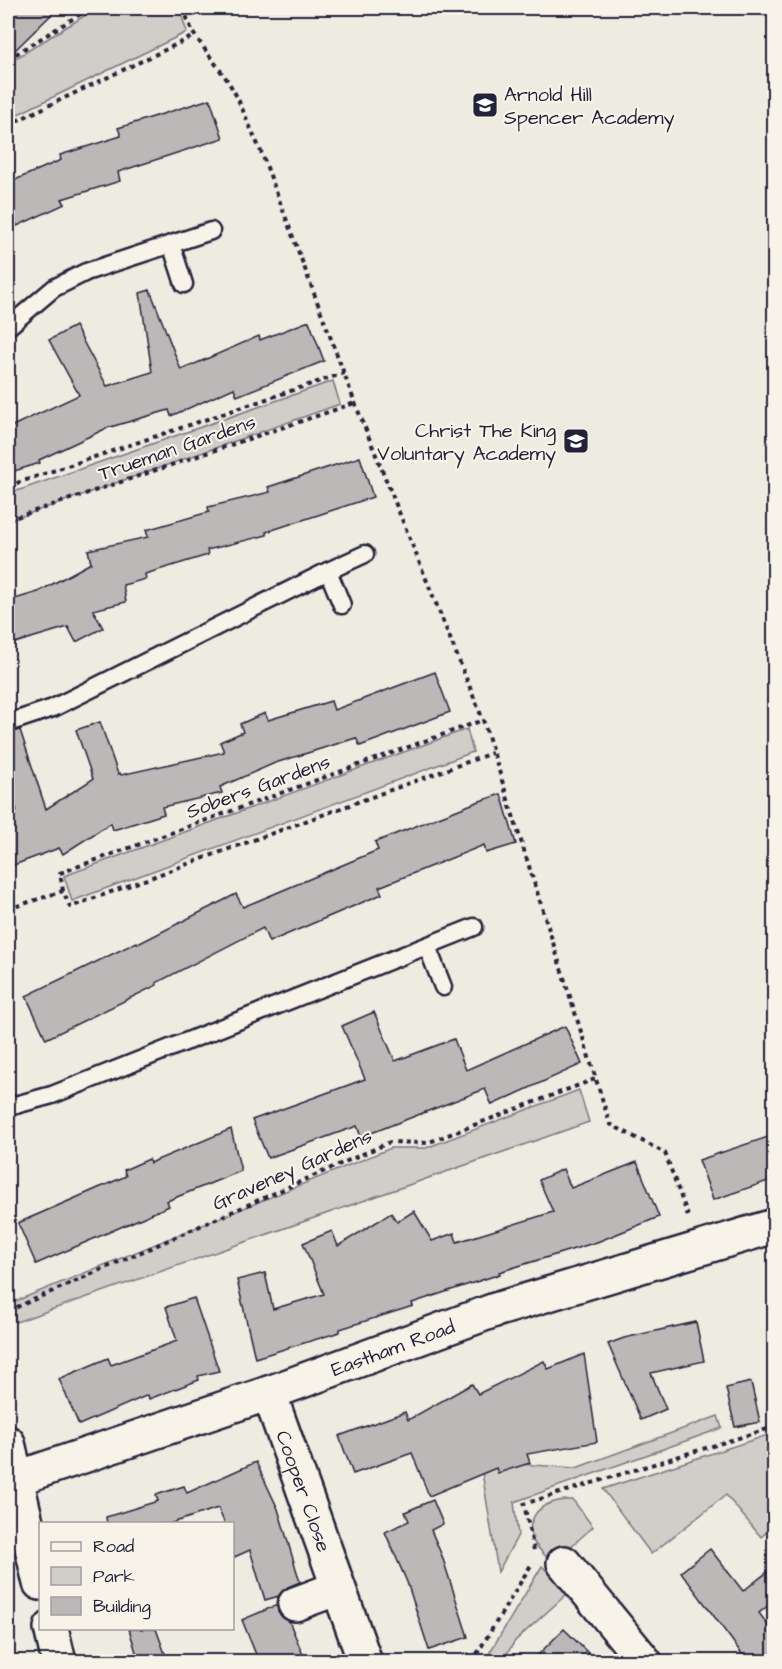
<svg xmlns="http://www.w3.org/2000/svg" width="782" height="1669" viewBox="0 0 782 1669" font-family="'Architects Daughter',sans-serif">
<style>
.green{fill:#d1cdc9;stroke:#7a7882;stroke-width:1.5}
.building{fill:#bbb8b7;stroke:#22223b;stroke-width:1.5}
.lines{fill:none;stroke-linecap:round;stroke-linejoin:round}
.lane-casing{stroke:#22223b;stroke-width:21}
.street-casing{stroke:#22223b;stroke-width:38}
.secondary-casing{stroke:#22223b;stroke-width:38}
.path{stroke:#22223b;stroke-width:4;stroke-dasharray:4.5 4.5;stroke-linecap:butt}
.lane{stroke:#f7f3e8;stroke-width:16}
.street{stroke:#f7f3e8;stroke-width:33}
.secondary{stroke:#f7f3e8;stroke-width:33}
.labels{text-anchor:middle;stroke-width:4.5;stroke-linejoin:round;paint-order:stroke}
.poi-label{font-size:20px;fill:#22223b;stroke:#f7f3e8;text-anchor:start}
.street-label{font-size:20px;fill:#22223b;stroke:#f7f3e8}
</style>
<rect width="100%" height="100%" fill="#eeebe1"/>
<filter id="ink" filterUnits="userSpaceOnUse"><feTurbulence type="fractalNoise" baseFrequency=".0167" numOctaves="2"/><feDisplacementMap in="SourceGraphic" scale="12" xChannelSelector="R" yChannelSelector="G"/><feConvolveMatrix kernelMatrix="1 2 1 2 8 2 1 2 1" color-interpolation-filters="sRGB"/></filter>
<g filter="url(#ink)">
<g class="green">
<path d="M97 8H179L187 32 8 119V63Z"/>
<path d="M333 381 340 404 8 521V494Z"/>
<path d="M467 729 473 752 72 901 64 876Z"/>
<path d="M579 1090 589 1122 16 1322 11 1303 391 1148H426Z"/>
<path d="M718 1416 722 1428 514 1502 518 1535 498 1572 481 1466 492 1462 576 1468Z"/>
<path d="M774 1433V1526L761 1537 726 1495 651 1554 603 1489Z"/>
<path d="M564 1500H573L593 1527 552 1563C546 1556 538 1549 533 1541 526 1529 533 1511 546 1505 551 1502 558 1501 564 1500Z"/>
<path d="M542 1566 568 1593 515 1641 502 1661 484 1662Z"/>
</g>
<g class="building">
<path d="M8 8H58L8 57Z"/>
<path d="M210 99 223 138 118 172 120 181 62 199 65 204 17 226 8 205V183L61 160 60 155 121 136 118 128Z"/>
<path d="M150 290 181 370 259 336 260 340 309 321 324 361 237 396 234 388 171 416 169 410 107 428 39 460 40 463 8 473V428L79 395 49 340 75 326 107 386 152 372 140 293Z"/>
<path d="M360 457 373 497 266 532 267 535 207 550 208 555 145 574 146 579 123 585 126 602 93 610 103 628 76 642 68 627 8 645V601L38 592 91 563 88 550 148 537 146 530 209 512 208 507 270 492 268 487Z"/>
<path d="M435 672 450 712 360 746 356 738 275 763 220 787 222 793 162 807 164 814 113 830 111 823 63 854 59 848 14 865 8 849V814L17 811 8 785V733L20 730 46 809 93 779 76 730 100 722 118 774 120 773 121 775 224 752 220 742 243 732 240 724 265 713 268 720 331 701 334 710Z"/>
<path d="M501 794 516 844 486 853 484 845 379 887 382 894 269 942 263 928 156 983 157 985 46 1039 26 996 137 942 138 944 236 894 243 907 378 850 375 842 477 802Z"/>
<path d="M374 1012 395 1061 454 1039 466 1070 565 1026 582 1064 492 1105 485 1089 361 1137 357 1126 268 1158 252 1120 365 1079 342 1026Z"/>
<path d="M231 1129 241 1171 167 1201 169 1206 36 1264 18 1223 126 1176 124 1170 149 1159 150 1163Z"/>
<path d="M774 1135V1179L713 1200 699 1160Z"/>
<path d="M637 1162 659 1217 597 1242 499 1272 500 1274 412 1303 413 1306 340 1329V1332L255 1358 237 1280 265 1273 273 1309 324 1294 303 1243 332 1231 338 1246 391 1213 397 1222 414 1211 432 1241 454 1233 457 1242 553 1212 539 1180 563 1169 571 1188Z"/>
<path d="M194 1298 219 1371 198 1376 199 1380 149 1399 148 1395 79 1425 59 1379 108 1358 111 1365 177 1341 166 1307Z"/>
<path d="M696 1322 704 1361 651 1373 666 1409 641 1420 608 1344 624 1338Z"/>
<path d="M584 1354 597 1442 527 1454 530 1463 498 1473 496 1468 429 1496 412 1453 353 1474 339 1436 405 1412 408 1420 472 1384 478 1394 544 1361 548 1369Z"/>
<path d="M751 1382 760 1422 735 1427 726 1388Z"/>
<path d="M256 1462 278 1509 300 1582 288 1587 279 1596 265 1600 250 1550 232 1558V1524H225L218 1508 169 1524H107L106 1517 158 1501 156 1495 184 1486 187 1493Z"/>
<path d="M433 1500 443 1524 431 1530 442 1556 468 1637 429 1650 407 1582 385 1532 409 1521 405 1512Z"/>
<path d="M710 1549 743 1591 774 1567V1601L759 1613 774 1633V1662H748L681 1572Z"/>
<path d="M277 1605 278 1611 283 1618 289 1621 306 1662H259L242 1620Z"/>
<path d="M129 1629H156L168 1662H139Z"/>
<path d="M564 1629 597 1662H531Z"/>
</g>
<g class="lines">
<defs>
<g id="lane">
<path d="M171 244 184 284"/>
<path d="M8 327 54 288 86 272 211 231"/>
<path d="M328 571 342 605"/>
<path d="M8 723 53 708 328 571 365 554"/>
<path d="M427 946 443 987"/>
<path d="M8 1107 52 1095 474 927"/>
</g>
<g id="street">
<path id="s1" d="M269 1393 365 1662"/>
<path id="s2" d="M15 1479 269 1393 495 1310 774 1226"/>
<path d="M564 1563 645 1662"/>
<path d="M295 1604 338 1588"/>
</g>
<g id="secondary">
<path d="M8 1443 40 1583"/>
<path d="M51 1628 59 1662"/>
</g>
</defs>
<use href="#lane" class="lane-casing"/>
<use href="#street" class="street-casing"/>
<use href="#secondary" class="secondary-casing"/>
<g class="path">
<path d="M183 8 193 33 228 81 237 97 262 154 355 403 483 720 610 1124 665 1153 689 1219"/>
<path d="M8 59 90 8"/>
<path d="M8 125 194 36"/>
<path d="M8 486 344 373"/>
<path d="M8 520 355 403"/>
<path d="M63 891 60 873 483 720"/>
<path d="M8 909 63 891 70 907 492 753"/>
<path d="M8 1311 390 1142 427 1143 595 1079"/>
<path d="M534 1550 524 1504 774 1427"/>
<path d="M472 1662 531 1565"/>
</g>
<use href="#lane" class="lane"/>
<use href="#street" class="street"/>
<use href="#secondary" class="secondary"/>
</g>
</g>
<defs>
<symbol id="school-square" viewBox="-11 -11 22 22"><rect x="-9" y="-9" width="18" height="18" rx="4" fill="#22223b" stroke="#f7f3e8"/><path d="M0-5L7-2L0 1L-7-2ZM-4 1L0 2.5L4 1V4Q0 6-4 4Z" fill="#fff"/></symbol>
</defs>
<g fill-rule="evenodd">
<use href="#school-square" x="470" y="90" width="30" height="30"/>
<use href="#school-square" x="561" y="426" width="30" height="30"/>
</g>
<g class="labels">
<g class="poi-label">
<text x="504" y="101">Arnold Hill<tspan x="504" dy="23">Spencer Academy</tspan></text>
<text x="556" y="437" text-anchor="end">Christ The King<tspan x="556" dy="23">Voluntary Academy</tspan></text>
</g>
<g class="street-label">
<text transform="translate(177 447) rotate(-19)" y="7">Trueman Gardens</text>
<text transform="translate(258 786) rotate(-20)" y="7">Sobers Gardens</text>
<text transform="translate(292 1169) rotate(-24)" y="7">Graveney Gardens</text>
<text dy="7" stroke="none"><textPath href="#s2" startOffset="400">Eastham Road</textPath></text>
<text dy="7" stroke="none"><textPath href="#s1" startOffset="104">Cooper Close</textPath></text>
</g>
</g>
<rect width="782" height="1669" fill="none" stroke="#f7f3e8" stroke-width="30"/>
<rect x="15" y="15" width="752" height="1639" fill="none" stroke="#22223b" stroke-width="2" filter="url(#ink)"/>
<rect x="39" y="1522" width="195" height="108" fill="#f7f3e8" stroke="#a29fa3" stroke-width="1.5"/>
<rect x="51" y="1542" width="30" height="9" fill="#f7f3e8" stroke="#a29fa3" stroke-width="1.5"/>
<text x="93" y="1552" font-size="18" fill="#22223b">Road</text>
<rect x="51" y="1567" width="30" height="18" fill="#d1cdc9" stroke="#a29fa3" stroke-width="1.5"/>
<text x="93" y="1582" font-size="18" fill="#22223b">Park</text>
<rect x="51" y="1597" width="30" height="18" fill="#bbb8b7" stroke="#a29fa3" stroke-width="1.5"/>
<text x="93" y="1612" font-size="18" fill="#22223b">Building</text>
</svg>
